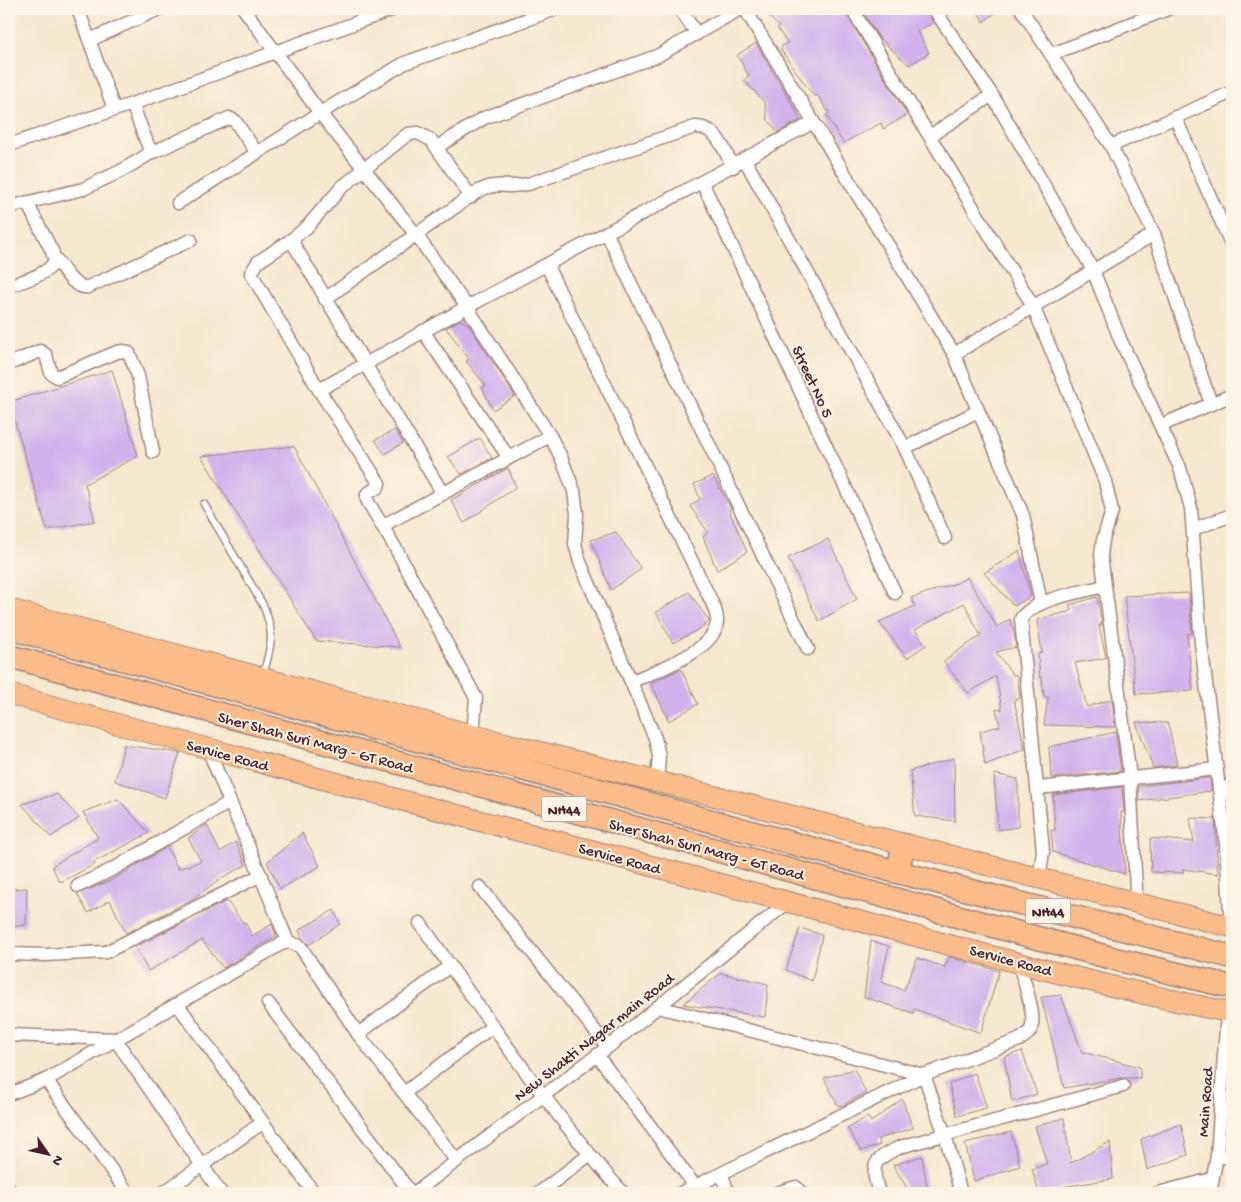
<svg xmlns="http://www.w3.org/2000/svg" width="1241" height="1202" viewBox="0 0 1241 1202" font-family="'Gochi Hand',sans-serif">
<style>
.building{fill:#d3b2ec}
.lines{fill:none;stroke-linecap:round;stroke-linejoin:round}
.lane-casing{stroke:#a0847d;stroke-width:9}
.street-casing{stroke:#a0847d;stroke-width:15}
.primary-casing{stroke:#a0847d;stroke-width:22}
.highway-casing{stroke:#a0847d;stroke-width:25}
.lane{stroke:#fff;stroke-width:6}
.street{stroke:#fff;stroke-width:12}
.primary{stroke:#fabc8b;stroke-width:20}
.highway{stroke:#fabc8b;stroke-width:22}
.labels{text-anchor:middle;stroke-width:4;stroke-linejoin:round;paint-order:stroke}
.shield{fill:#fcf5e5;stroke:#7f5f63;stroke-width:1}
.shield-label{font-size:15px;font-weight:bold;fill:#4a1f2b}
.street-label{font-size:16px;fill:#4a1f2b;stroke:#fcf5e5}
</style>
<rect width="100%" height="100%" fill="#fcf5e5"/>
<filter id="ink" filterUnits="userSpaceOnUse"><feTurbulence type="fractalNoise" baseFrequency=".02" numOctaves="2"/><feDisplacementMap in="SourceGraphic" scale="10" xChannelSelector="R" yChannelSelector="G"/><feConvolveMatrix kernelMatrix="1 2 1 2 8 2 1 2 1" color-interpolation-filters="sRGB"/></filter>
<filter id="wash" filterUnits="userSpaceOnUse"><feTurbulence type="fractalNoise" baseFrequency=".0096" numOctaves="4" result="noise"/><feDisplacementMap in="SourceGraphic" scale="20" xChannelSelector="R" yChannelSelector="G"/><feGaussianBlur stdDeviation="1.12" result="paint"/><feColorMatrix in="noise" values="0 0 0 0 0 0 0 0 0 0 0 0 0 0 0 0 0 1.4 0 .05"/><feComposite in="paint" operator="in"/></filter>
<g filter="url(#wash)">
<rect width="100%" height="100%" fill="#f6e8cf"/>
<g id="blocks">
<g class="building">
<path d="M762 9H843L907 115 883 129 881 123 843 143 826 115 829 113 817 95 814 96 804 83 781 50 782 46 788 43 777 28 779 27Z"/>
<path d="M861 9H926L933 23 917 31 929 53 909 65 880 39Z"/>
<path d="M944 9H960L948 15Z"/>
<path d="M977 9H1001L983 22Z"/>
<path d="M756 43 801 120 778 132 767 119 765 103 744 80 749 76 737 55Z"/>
<path d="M460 320 468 324 515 396 493 410 482 387 486 386 466 361 469 359 446 328Z"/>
<path d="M112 370 138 456 85 484 95 521 47 530 9 402Z"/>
<path d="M395 430 403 443 385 454 375 440Z"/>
<path d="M480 438 492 458 461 474 448 457Z"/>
<path d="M294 446 400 647 316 641 201 456Z"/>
<path d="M508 468 516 487 464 523 451 500Z"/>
<path d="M713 476 731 509 729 510 747 552 717 570 703 537 708 532 690 506 700 499 694 484Z"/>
<path d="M616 532 641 569 611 590 591 540Z"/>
<path d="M828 539 857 599 819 621 788 558Z"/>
<path d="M1019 551 1031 596 1014 606 984 573Z"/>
<path d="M967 577 997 627 1010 619 1014 632 1016 647 996 652 1013 675H1017L1020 698 1014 700 1025 749 985 765 980 731 1000 726 996 709 1002 710 996 676 968 693 944 662 959 650 981 636 964 603 915 630 926 645 907 658 879 622 915 606 911 598 957 583Z"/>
<path d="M689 592 709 621 703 627 673 643 656 612Z"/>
<path d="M1189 593 1192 633 1187 634 1193 691 1136 694 1124 596Z"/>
<path d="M1097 597 1102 625H1099L1106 658 1075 663 1087 707 1112 699 1115 727 1044 725 1048 697H1044L1042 677 1040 678 1038 654 1042 653 1037 620 1071 611 1069 605Z"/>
<path d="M681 669 698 704 669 721 651 683Z"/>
<path d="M1136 722 1168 723 1177 765 1153 768Z"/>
<path d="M1116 732 1121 771 1051 778 1049 747Z"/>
<path d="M124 745 180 753 165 798 115 781Z"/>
<path d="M954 758 955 821 915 816 910 771Z"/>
<path d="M994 774 1018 779V827L998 830Z"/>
<path d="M1210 778 1211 791 1139 801V786Z"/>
<path d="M1122 787 1124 812H1121L1125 874 1053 852 1051 830H1055L1053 795Z"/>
<path d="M57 794 79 818 51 837 22 804Z"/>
<path d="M118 799 149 833 94 862 95 864 63 881H59L52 866 98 838 83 812Z"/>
<path d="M1190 818 1215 819 1218 874 1183 869V873L1151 872 1150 838 1194 842Z"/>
<path d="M207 825 220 852 236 842 246 865 223 877 191 900 126 933 110 900 88 913 77 894 112 880 167 847 178 869 201 861 188 838Z"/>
<path d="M302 833 320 866 280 889 267 862Z"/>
<path d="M27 888 26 925 9 927V889Z"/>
<path d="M227 901 243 923 245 922 252 936 272 924 276 936 223 968 202 940 148 971 135 947Z"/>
<path d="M334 910 340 924 309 945 302 938 299 930Z"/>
<path d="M800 928 822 935 812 981 786 970Z"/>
<path d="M871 941 889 946 881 982 904 990 917 958 945 967 949 957 999 971 981 1033 914 1009 913 1013 864 997Z"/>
<path d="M721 973 768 984 765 1017 683 1004Z"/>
<path d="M1061 995 1082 1052 1140 1067V1078H1121L1064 1088 1041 997Z"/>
<path d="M1022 1051 1037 1094 1012 1102 1004 1057Z"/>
<path d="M854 1069 866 1093 843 1105 838 1106 824 1078Z"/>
<path d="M975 1073 987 1108 957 1116 949 1084Z"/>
<path d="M902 1099 913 1128 878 1139 880 1145 861 1151 847 1128 868 1117 871 1122Z"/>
<path d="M1064 1118 1071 1163 1110 1142 1113 1179 1068 1186 1039 1193 1032 1169 1047 1164 1035 1126Z"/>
<path d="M1181 1124 1188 1155 1147 1170 1141 1139Z"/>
<path d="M1011 1132 1020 1166 974 1181 965 1143Z"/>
<path d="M922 1156 928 1193H910L893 1165Z"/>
</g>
</g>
</g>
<g filter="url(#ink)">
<use href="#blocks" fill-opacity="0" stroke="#a0847d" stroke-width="1"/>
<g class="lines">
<defs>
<path id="lane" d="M204 504 263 605C276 636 271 644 263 676"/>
<g id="street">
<path d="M78 9 114 109"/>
<path d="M244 9 320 113 417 236 467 307 550 436 561 457 574 491 577 514 575 544 580 562 655 738 659 756 657 782"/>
<path d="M680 9 697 34"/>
<path d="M745 9 954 354 1023 515 1041 603"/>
<path d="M852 9 1033 306 1105 481 1112 511 1103 540 1101 555 1130 777 1136 890 1133 904"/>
<path d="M934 9 992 95 1093 270 1120 339 1180 468 1191 508 1201 643 1226 845 1231 927"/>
<path d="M1021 9 1111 146 1154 234 1211 404"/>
<path d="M90 40 159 9"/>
<path d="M1052 54 1168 9"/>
<path d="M132 104 151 153 229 118 235 121 257 153"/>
<path d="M1175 117 1232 246"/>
<path d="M930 136 992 95"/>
<path d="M9 145 132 104 394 9"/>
<path d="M1111 146 1232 92"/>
<path d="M437 147 484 118 657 56 740 9"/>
<path d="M745 160 905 448 945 538"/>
<path d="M702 182 895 593"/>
<path d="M471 197 431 140 418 133 408 134 342 187 307 227 291 240 258 262 251 273 319 390 379 483 378 487 367 494V500L396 549 476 698 473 735"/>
<path d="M178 203 320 113 405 63 556 9"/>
<path d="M9 207 83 189 121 171 151 153"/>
<path d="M607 234 808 649"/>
<path d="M291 240 443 494"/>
<path d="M55 258C63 268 73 289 88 287L191 240"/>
<path d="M547 266 706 590C710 599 718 612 717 622 715 651 655 671 632 681"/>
<path d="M9 286C22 281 48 275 55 261L52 251 27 203"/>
<path d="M325 299 475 193C499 179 505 190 528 184L695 127C717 126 724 150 733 167"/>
<path d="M423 331 509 458"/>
<path d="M954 354 1154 234"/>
<path d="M9 364 40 351 46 355 51 373 57 377 117 352 124 351 129 353 138 376 153 452"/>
<path d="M319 390 467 307 812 123"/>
<path d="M1162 425 1232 395"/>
<path d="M905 448 978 411"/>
<path d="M382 526 550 436"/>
<path d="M1193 529 1232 515"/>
<path d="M208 749 288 942"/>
<path d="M1038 788 1217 769"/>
<path d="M1221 797 1232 782"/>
<path d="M1039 880 1043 851 1021 619C1034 598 1080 593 1104 586"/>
<path d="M78 886 113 869 230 802"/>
<path d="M480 887 608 1047"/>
<path d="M420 923C485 1015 548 1109 623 1193"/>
<path d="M9 954 45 955 106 952 261 875"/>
<path d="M268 1003 411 1193"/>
<path d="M178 1005 314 1193"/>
<path d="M658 1007 924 1075 945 1135 961 1193"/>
<path d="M358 1034 450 966"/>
<path d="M9 1035 115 1039 221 1193"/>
<path d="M597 1055 695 1186"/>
<path d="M46 1080 128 1193"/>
<path d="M404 1093 493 1026"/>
<path d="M9 1094 46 1080 281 944 288 942 300 946 358 1034 456 1160"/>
<path d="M1217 1156 1232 1158"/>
<path d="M722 1175 728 1193"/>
<path d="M9 1189 12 1193"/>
<path d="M163 1193 262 1123"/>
<path d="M414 1193 608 1047 788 902"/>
<path d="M539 1193 589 1155"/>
<path d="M681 1193 924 1075 1019 1040C1024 1037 1029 1034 1031 1029 1037 1015 1022 976 1018 961"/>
<path d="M777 1193 796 1187 801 1193"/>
<path d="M879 1193C870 1164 873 1160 900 1147L1123 1086"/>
<path d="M1158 1193 1212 1179"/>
<path d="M1210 1193 1217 1156 1227 1012"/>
</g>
<g id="primary">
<path d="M9 609 473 735 1232 927"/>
<path d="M9 694C252 762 496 825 739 889 903 932 1067 979 1232 1013"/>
</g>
<g id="highway">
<path d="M9 628 897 872 1232 957"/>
<path d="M9 656 971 920 1119 960 1232 987"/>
<path d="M897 872 904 845"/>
</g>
</defs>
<use href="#lane" class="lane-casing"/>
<use href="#street" class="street-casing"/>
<use href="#primary" class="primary-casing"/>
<use href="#highway" class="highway-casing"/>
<use href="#lane" class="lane"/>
<use href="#street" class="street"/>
<use href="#primary" class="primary"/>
<use href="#highway" class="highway"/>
</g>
</g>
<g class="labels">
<g class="shield">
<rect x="541.5" y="796.5" width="45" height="25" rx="4"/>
<rect x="1025.5" y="898.5" width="45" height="25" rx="4"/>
</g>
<g class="shield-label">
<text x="564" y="814">NH44</text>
<text x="1048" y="916">NH44</text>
</g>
<g class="street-label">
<text transform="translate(814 381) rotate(65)" y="6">Street No 5</text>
<text transform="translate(316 741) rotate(15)" y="6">Sher Shah Suri Marg - GT Road</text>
<text transform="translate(228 754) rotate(15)" y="6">Service Road</text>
<text transform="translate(707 848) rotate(15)" y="6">Sher Shah Suri Marg - GT Road</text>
<text transform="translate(620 857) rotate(15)" y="6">Service Road</text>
<text transform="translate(1011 959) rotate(15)" y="6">Service Road</text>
<text transform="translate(593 1036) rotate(-38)" y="6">New Shakti Nagar main Road</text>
<text transform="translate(1204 1102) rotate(-86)" y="6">Main Road</text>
</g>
</g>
<rect width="1241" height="1202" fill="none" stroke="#fcf5e5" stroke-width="30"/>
<g transform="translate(48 1154) rotate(124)" stroke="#fcf5e5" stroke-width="4" paint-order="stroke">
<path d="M0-4L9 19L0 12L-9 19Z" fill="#4a1f2b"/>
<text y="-8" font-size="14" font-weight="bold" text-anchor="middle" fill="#4a1f2b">N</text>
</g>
</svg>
